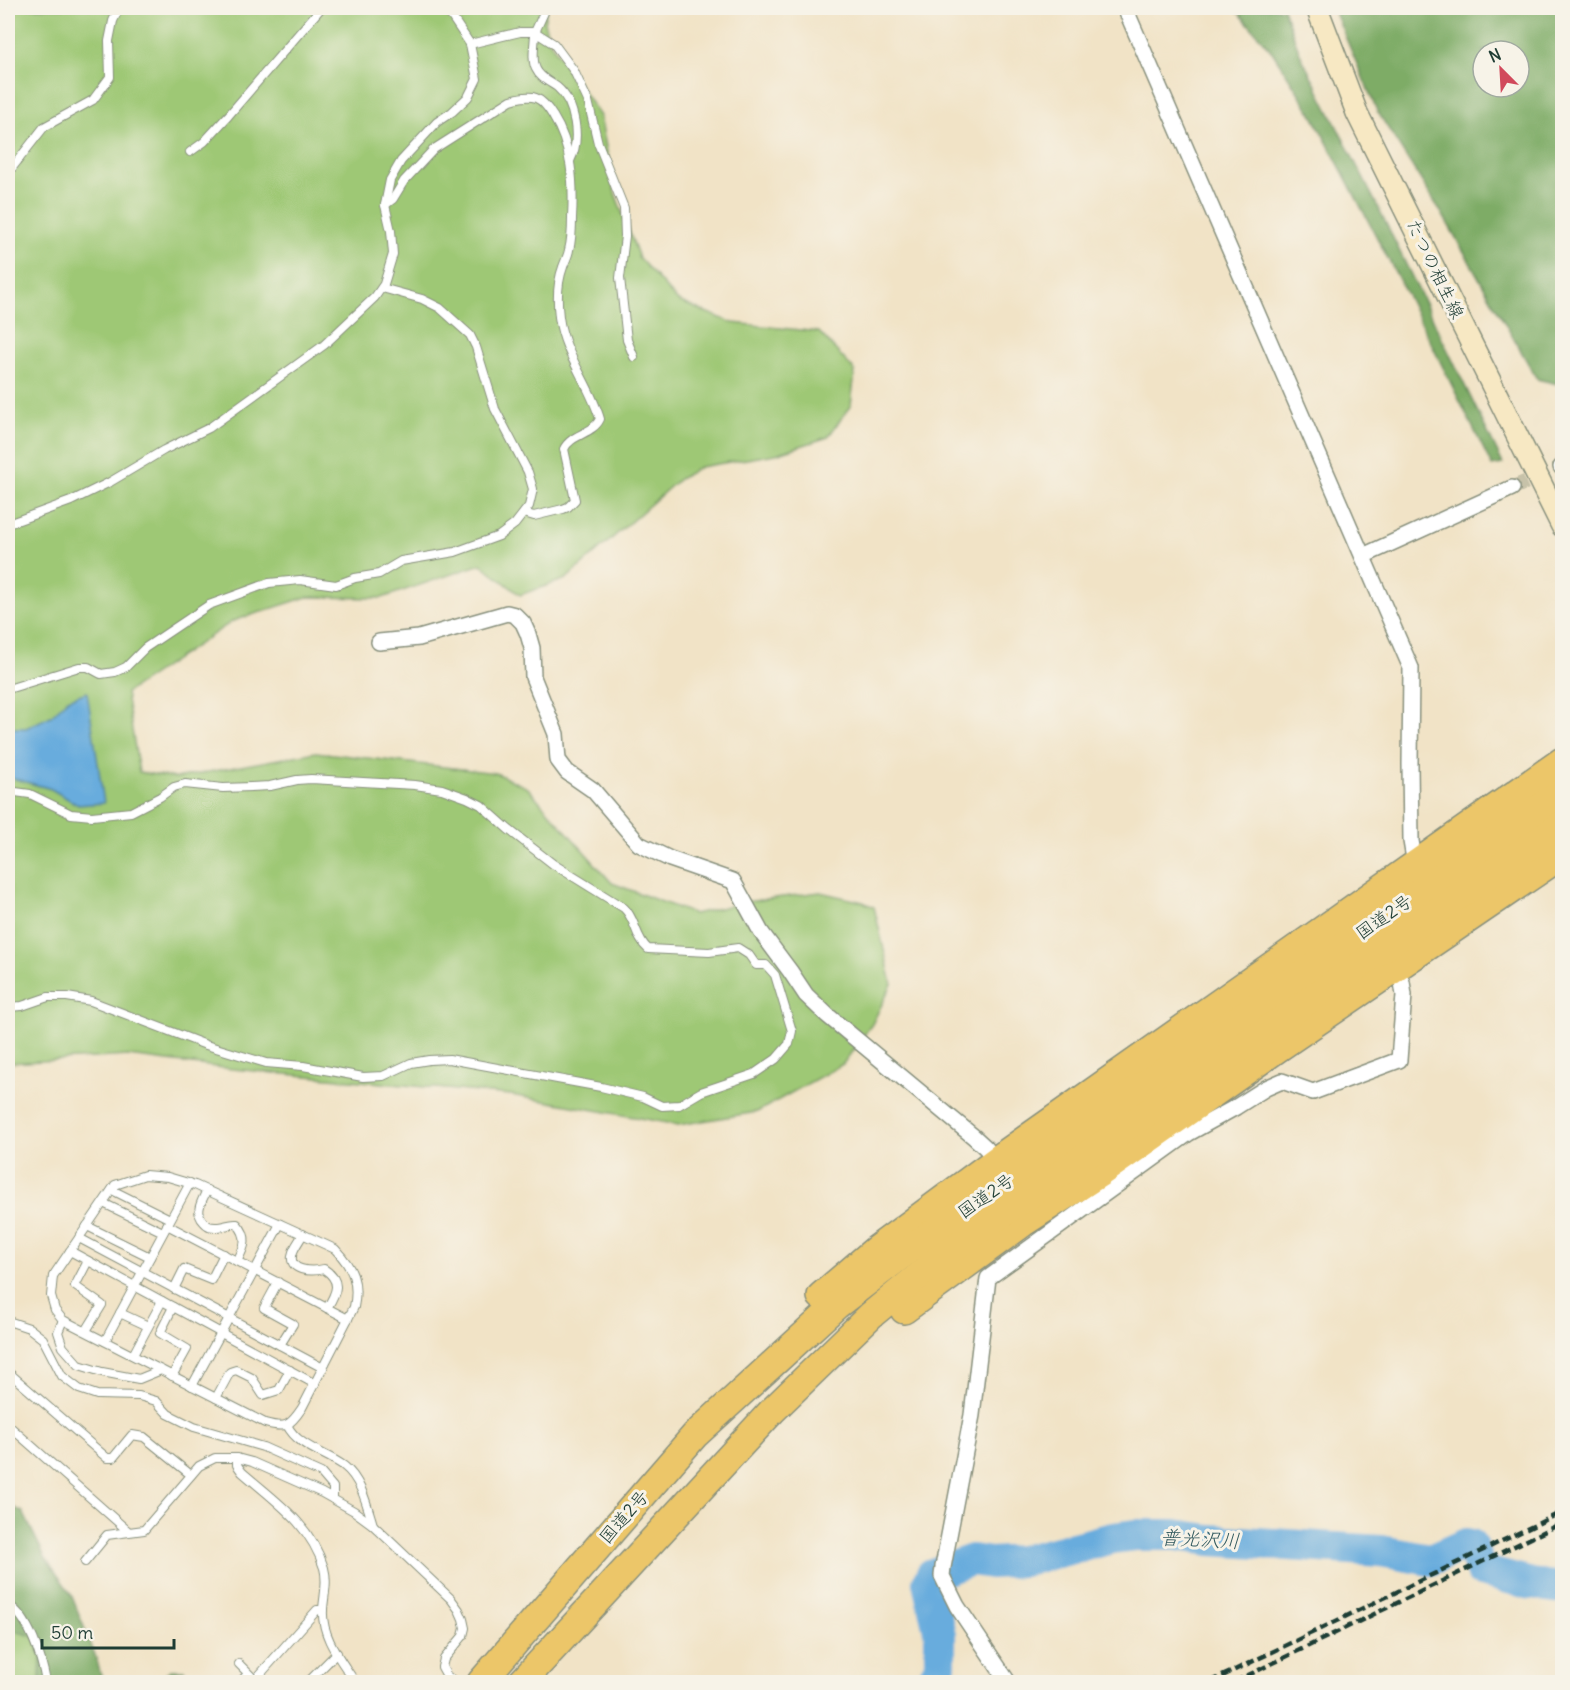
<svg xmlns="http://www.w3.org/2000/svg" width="1570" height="1690" viewBox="0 0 1570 1690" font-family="Delius,'Klee One',sans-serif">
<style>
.green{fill:#9ec874;stroke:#5e8254;stroke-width:1.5}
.forest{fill:#7eac66;stroke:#4e744d;stroke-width:1.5;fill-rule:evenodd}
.water{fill:#67acdd;stroke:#437488;stroke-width:1.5}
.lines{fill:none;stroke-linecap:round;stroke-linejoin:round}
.river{stroke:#67acdd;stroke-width:32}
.street-tunnel{stroke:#c7c2a9;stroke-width:15;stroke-dasharray:15 8;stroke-linecap:butt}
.lane-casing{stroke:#88907d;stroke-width:10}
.street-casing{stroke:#88907d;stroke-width:18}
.secondary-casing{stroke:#88907d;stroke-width:24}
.highway-casing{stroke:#88907d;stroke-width:30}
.lane{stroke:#fff;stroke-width:8}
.street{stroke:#fff;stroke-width:15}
.secondary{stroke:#f7e8c3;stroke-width:21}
.highway{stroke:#ecc669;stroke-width:27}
.rail{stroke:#1f3d34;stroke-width:4.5;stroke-dasharray:9 4.5;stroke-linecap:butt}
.labels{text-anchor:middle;stroke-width:6;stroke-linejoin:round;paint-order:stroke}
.street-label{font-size:18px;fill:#1f3d34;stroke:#f7f3e8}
.water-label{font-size:20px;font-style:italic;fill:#31595e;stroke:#f7f3e8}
</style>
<rect width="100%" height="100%" fill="#f7f3e8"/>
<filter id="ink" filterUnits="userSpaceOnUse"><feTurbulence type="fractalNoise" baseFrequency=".0167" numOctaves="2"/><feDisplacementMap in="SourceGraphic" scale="12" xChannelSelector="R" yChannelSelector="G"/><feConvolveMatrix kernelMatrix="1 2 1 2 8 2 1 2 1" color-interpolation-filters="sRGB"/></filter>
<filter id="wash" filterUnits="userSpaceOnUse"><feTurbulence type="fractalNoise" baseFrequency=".008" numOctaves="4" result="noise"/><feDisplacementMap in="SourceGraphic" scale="24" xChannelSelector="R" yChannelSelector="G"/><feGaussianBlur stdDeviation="1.35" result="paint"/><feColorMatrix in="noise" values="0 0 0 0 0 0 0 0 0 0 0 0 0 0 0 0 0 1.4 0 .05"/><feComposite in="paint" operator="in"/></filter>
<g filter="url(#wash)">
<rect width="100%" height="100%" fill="#f1e3c6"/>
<g class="green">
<path d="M8 8H547L544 22 550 42 600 116 615 193 639 258 678 301 733 323 819 332 855 371 851 405 828 437 776 454 700 467 679 479 566 579 520 595 481 564 382 598 307 597 233 621 126 693 139 772 176 778 316 752 496 773 528 788 612 883 694 914 745 902 820 892 863 902 874 907 892 984 872 1024 843 1064 757 1112 678 1125 511 1095 232 1069 128 1056 8 1063Z"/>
<path d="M8 1519 93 1682H8Z"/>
</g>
<g class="forest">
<path d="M1235 8H1283L1301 56 1382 215 1503 464 1492 466 1405 291 1312 114 1273 53Z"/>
<path d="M1333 8H1562V385L1537 379 1441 212 1377 111ZM1483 51H1519V87H1483Z"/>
<path d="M8 1505 23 1512 45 1557 71 1594 95 1655 103 1682H40L41 1656 33 1636 8 1629V1613L11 1606 8 1604Z"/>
<path d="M170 1670H184L191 1682H156Z"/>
</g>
<path class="water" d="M87 692 104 803 78 805 51 789 8 777V728H26L51 716 68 699Z"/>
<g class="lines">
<path class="river" d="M932 1682 940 1665V1635L928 1582 932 1574 972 1560 991 1563 1022 1561 1113 1538 1135 1535H1175L1210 1540 1381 1551 1430 1560 1466 1544 1471 1545 1481 1571 1532 1584 1562 1588"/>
</g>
</g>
<g filter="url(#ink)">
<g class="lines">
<path class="street-tunnel" d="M1512 488 1561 467"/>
<defs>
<g id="lane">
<path d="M470 44 520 32H535L546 8"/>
<path d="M190 152 204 142 228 116 321 8"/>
<path d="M570 161C581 140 576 103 557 87 550 82 540 78 536 69 531 59 535 43 535 32L554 44 574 71 588 101 598 143 624 208 625 236 620 278 627 340 634 357"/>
<path d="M8 173 44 127 93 100 110 77 109 41 113 21 119 8"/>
<path d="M385 205 393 199 404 181 434 149 511 100C533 93 541 96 553 116 572 146 574 183 572 218 572 228 572 239 569 250 568 256 565 261 563 267 557 283 557 300 559 317 564 355 590 384 600 419 593 434 571 434 564 449L575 500 568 507 563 509 534 516 524 513"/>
<path d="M8 524 71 501 110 482 164 450 209 428 324 345 375 297 384 284 393 254 391 231 385 205 390 180 401 161 437 122 452 112 468 97 477 79 470 44 452 17 441 8"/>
<path d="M8 689 79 667H88L101 674 115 672 126 667 145 648 209 605 269 583 300 580 336 585 355 578 379 574 401 561 455 552 499 536 515 524 529 506 533 489 528 472 495 409 476 347 470 335 440 308 422 299 382 288"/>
<path d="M8 791 30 794 71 814 92 816 131 812 160 797 174 787 185 784 223 788 251 787 270 786 297 780 311 779 415 785 442 789 467 798 481 805 508 829 553 864 624 908C636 919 635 938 648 949L709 952 738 948 749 955 756 965H766L775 975 792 1031 789 1044 776 1059 754 1074 701 1092 679 1105 662 1106 643 1097 601 1087 449 1059 429 1060 411 1063 383 1076 363 1077 303 1066 266 1063 206 1045 91 1001 67 997H48L22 1006 8 1007"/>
<path d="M145 1175 168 1177 195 1185 335 1249C353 1268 359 1282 354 1307L302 1408C290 1426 286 1429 265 1423L63 1320 55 1310 51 1296 53 1276 115 1185Z"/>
<path d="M112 1190 170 1219"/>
<path d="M207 1190C202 1201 194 1212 204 1222 208 1227 211 1227 218 1227 225 1227 230 1223 237 1224 249 1237 245 1247 237 1261"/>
<path d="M103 1203 163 1232"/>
<path d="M167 1225 348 1319"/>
<path d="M87 1226 150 1257"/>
<path d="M303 1234C300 1240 295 1246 293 1252 286 1272 312 1272 324 1269 342 1281 337 1292 327 1308"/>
<path d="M79 1238 323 1368"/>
<path d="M70 1251 315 1384"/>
<path d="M278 1282 264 1308 293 1324 280 1345"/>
<path d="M174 1289 184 1269 211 1280 224 1254"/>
<path d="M120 1313 148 1326"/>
<path d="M63 1320 58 1332 63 1347 79 1365 102 1372 139 1379 161 1370"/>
<path d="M8 1321 29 1328 43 1339 62 1376 79 1389 97 1395 139 1396 156 1401 168 1414 194 1427 263 1447 321 1473 333 1487V1499"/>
<path d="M86 1331 102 1305 75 1286 88 1261"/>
<path d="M105 1341 190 1183"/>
<path d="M133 1355 162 1301"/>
<path d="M8 1372 107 1458H113L132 1435 144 1437 191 1475"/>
<path d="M172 1376 187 1349 160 1333 173 1307"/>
<path d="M192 1386 280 1224"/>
<path d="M216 1398 230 1372 236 1370 252 1378 263 1395 279 1390 290 1370"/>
<path d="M8 1425 128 1531"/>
<path d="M287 1425C298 1447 325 1452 344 1466 361 1479 367 1505 373 1525"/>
<path d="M237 1458V1465L242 1472C275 1501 310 1523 324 1568 328 1582 324 1595 323 1609 321 1637 341 1660 355 1682"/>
<path d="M8 1482V1483"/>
<path d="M85 1562 107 1535 144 1530 199 1466 215 1458H237L252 1462 322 1493 354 1511 373 1525 451 1599 459 1610 463 1619 465 1628 463 1636 444 1659 442 1667 447 1676 455 1682"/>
<path d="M8 1605C29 1616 42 1659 46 1682"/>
<path d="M239 1664 257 1682"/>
<path d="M255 1680 317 1610H323"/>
<path d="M240 1682 248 1674"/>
<path d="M308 1682 337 1653"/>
</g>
<g id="street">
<path d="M1125 8 1411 668 1410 764 1411 841 1413 853 1419 862"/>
<path d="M1561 467 1562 466"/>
<path d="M1363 556 1512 488"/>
<path d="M379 642 419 638 507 613 515 615 523 623 528 634 532 648 533 677 556 734 558 760 567 772 593 790 639 844 670 859 733 881 761 932 790 971 806 995 827 1015 974 1137 986 1148 995 1161"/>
<path d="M1008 1682 957 1606 942 1576 943 1567 972 1415 988 1278 1189 1133 1236 1107 1266 1088 1282 1081 1313 1092 1399 1060 1404 995 1402 982 1393 969"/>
</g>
<path id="secondary" d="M1317 8 1357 113 1562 526"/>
<g id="highway">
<path d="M821 1296 875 1250 999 1158 1562 761"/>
<path d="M904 1310 1023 1223 1099 1174 1277 1049 1562 855"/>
<path d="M481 1682 695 1435 837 1305 919 1242 1562 792"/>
<path d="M522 1682 772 1411 871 1315 949 1251 1562 824"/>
</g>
</defs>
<use href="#lane" class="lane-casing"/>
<use href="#street" class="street-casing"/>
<use href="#secondary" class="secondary-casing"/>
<use href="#highway" class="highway-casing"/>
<use href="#lane" class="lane"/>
<use href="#street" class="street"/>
<use href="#secondary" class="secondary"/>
<use href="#highway" class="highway"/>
<g class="rail">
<path d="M1210 1682 1562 1512"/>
<path d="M1234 1682 1562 1523"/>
</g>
</g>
</g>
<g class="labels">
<g class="street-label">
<text transform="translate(1435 269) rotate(64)" y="6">たつの相生線</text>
<text transform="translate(1384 917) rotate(-35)" y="6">国道2号</text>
<text transform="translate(986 1196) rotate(-35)" y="6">国道2号</text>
<text transform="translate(624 1517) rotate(-49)" y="6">国道2号</text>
</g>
<g class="water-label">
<text transform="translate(1200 1539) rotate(3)" y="7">普光沢川</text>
</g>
</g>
<rect width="1570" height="1690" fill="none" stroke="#f7f3e8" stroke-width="30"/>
<g transform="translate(1501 69) rotate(336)"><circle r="28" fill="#f7f3e8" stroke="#a1aaa0" stroke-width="1.5"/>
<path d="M0-4.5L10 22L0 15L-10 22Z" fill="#d1495b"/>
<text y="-9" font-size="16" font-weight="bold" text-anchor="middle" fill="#1f3d34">N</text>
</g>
<path d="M42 1639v9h132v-9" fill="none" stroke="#1f3d34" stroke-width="3"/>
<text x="51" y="1639" font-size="18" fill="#1f3d34" stroke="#f7f3e8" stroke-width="4.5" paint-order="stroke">50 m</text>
</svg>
